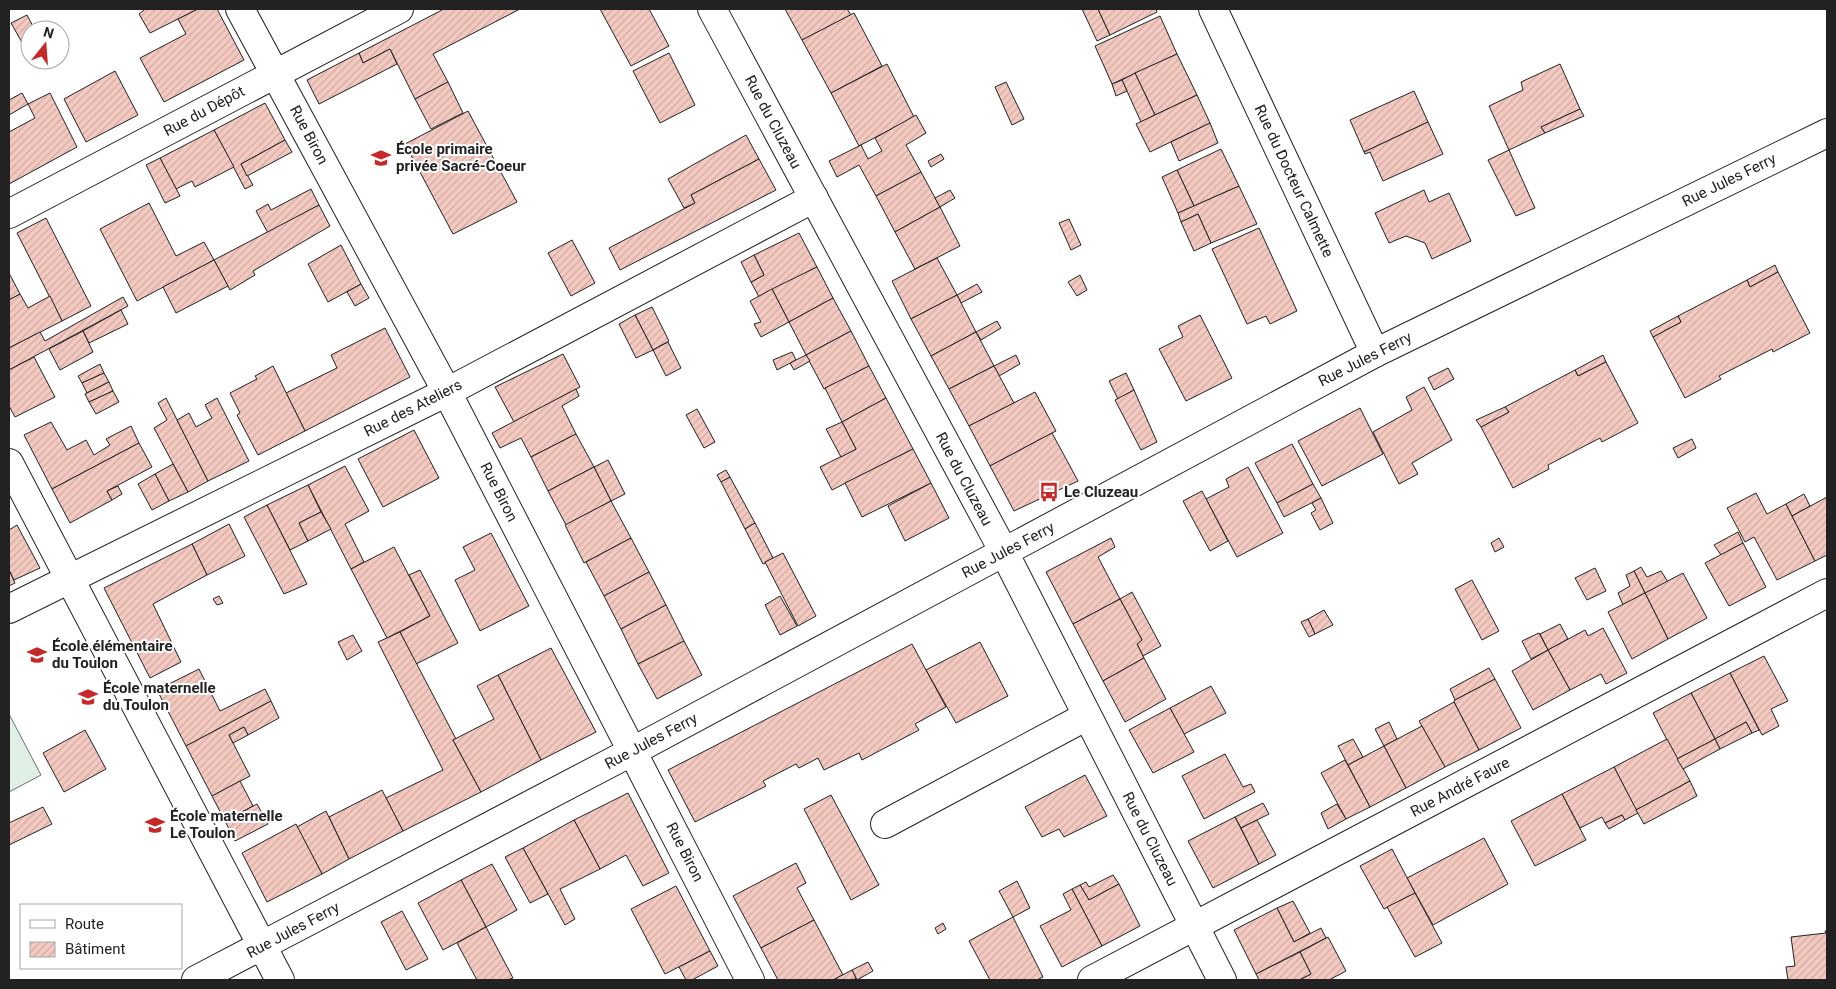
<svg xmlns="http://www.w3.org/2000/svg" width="1836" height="989" viewBox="0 0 1836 989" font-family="Roboto,sans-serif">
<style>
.garden{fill:#e0efe3;stroke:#6f6f6f}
.building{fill:url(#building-hatch);stroke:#222}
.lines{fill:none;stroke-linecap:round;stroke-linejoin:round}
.minor-casing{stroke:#222;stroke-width:30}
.minor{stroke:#fff;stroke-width:28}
.labels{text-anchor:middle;stroke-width:4;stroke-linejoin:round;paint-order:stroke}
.street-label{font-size:15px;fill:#222;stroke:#fff}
.poi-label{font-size:15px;font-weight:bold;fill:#222;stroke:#fff;text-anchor:start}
</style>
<defs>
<pattern id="building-hatch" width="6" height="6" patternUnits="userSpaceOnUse" patternTransform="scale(1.25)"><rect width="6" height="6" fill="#f3c9c0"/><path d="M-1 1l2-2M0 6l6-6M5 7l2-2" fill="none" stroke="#d0aca5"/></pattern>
</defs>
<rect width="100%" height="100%" fill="#fff"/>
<path class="garden" d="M9 714 41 775 9 792Z"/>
<g class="building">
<path d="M143 9H198L150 33 139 14 144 10Z"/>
<path d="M198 9H217L244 60 164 102 140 58 186 34 178 19Z"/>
<path d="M444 9H520L433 54 448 82 415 99 390 49 363 63 359 53Z"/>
<path d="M600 9H649L669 46 631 66Z"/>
<path d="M785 9H847L851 15 802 40Z"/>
<path d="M1082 9H1098L1110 35 1097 41Z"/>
<path d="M1098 9H1156L1157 12 1110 35Z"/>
<path d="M854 13 882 66 831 93 802 40Z"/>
<path d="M27 15 35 30H30V43L24 46 11 23Z"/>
<path d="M1160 16 1177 54 1112 84 1095 46Z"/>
<path d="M390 49 397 64 319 104 307 80 359 53 363 63Z"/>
<path d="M669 53 695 105 660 123 633 71Z"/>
<path d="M1177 54 1197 95 1155 115 1135 73Z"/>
<path d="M887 64 914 117 859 146 831 93Z"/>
<path d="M1560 64 1580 109 1541 127 1545 133 1509 150 1489 106 1523 90 1521 82Z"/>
<path d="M115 71 138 115 86 142 64 99Z"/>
<path d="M1135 73 1155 115 1141 122 1122 80Z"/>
<path d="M1122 80 1127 91 1116 96 1112 84Z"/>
<path d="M448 82 463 113 431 129 415 99Z"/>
<path d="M1006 82 1024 119 1012 125 995 87Z"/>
<path d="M1414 91 1428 122 1364 152 1350 120Z"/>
<path d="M22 93 28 104 9 115V100Z"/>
<path d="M50 93 77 147 9 184V132L35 118 28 104Z"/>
<path d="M1197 95 1210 123 1150 152 1136 124Z"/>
<path d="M265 103 285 140 241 164 253 185 245 189 214 130Z"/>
<path d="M1580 109 1584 116 1545 133 1541 127Z"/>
<path d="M468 111 517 202 453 234 405 144Z"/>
<path d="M916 115 926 133 906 145 921 172 876 196 859 165 837 177 829 161 861 145 868 159 882 151 875 138Z"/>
<path d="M1428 122 1443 154 1383 181 1370 152 1365 154 1364 152Z"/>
<path d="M1210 123 1218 143 1179 161 1171 142Z"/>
<path d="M214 130 234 167 195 187 192 181 176 189 160 158Z"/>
<path d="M746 135 759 159 691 195 695 203 684 208 668 179Z"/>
<path d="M285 140 292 152 247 176 241 164Z"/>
<path d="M1221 149 1239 186 1194 206 1177 170Z"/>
<path d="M1509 150 1535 208 1516 216 1488 160Z"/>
<path d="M941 154 944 159 931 167 928 161Z"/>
<path d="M160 158 180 196 165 203 146 165Z"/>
<path d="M759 159 776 190 620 270 609 248 695 203 691 195Z"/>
<path d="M1177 170 1194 206 1178 213 1162 177Z"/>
<path d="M921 172 940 207 895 232 876 196Z"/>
<path d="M1239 186 1257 224 1211 243 1198 214 1181 222 1178 213Z"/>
<path d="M311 189 319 205 268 233 256 211 268 204 271 210Z"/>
<path d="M950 190 955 198 940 207 935 198Z"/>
<path d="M1424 190 1429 202 1449 193 1471 241 1432 259 1425 243 1406 236 1389 243 1375 213Z"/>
<path d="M149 203 176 256 204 242 214 260 137 301 100 229Z"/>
<path d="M319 205 330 226 253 271 255 275 230 290 214 260Z"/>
<path d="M940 207 960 246 915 269 895 232Z"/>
<path d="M1198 214 1211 243 1194 251 1181 222Z"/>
<path d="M46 218 91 306 62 321 17 233Z"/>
<path d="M1069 219 1081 245 1071 250 1059 223Z"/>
<path d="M1259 228 1297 311 1270 324 1266 316 1247 324 1212 249Z"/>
<path d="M799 233 817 267 759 297 751 282 764 275 754 255Z"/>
<path d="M572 240 595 283 571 296 548 253Z"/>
<path d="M341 245 361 284 328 302 308 264Z"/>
<path d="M754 255 764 275 751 282 741 262Z"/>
<path d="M937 258 957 295 911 319 892 281Z"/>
<path d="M214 260 228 286 176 313 163 287Z"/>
<path d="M1775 265 1778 272 1750 287 1747 280Z"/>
<path d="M817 267 833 298 789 322 772 289Z"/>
<path d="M1778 272 1810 333 1773 352 1772 349 1719 376 1721 379 1685 398 1653 337 1681 322 1678 316 1747 280 1750 287Z"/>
<path d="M9 273 20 294 9 300Z"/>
<path d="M1080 275 1087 290 1077 296 1068 282Z"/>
<path d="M361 284 369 298 355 306 347 292Z"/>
<path d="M977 284 982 292 961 303 957 295Z"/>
<path d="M772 289 789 322 761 337 754 324 761 322 750 301Z"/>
<path d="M20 294 28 308 50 296 62 321 9 348V300Z"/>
<path d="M957 295 976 332 931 356 911 319Z"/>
<path d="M123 297 128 306 9 370V348L40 332 45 341Z"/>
<path d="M833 298 851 331 806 355 789 322Z"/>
<path d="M652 307 669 341 653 350 635 315Z"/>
<path d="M121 310 128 324 89 343 83 331Z"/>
<path d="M635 315 653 350 636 358 619 324Z"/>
<path d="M1200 315 1232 378 1186 401 1159 349 1183 337 1178 326Z"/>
<path d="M1678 316 1681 322 1653 337 1650 331Z"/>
<path d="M997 321 1001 328 981 340 976 332Z"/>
<path d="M385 328 410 377 305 431 286 393 337 368 331 355Z"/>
<path d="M83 331 93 352 60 370 49 349Z"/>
<path d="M851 331 869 366 824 389 806 355Z"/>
<path d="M976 332 994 366 949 389 931 356Z"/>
<path d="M668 342 681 368 666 376 653 350Z"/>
<path d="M792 352 796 360 777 370 773 360Z"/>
<path d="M563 354 580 387 514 422 495 387Z"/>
<path d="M806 355 810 361 794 370 790 363Z"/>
<path d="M1016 355 1020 364 999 376 994 366Z"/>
<path d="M1603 355 1606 362 1578 376 1575 370Z"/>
<path d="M34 357 55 397 15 417 9 406V370Z"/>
<path d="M1606 362 1638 423 1602 442 1600 438 1548 465 1549 469 1513 488 1481 427 1509 412 1505 407 1575 370 1578 376Z"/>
<path d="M100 364 104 373 82 383 78 376Z"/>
<path d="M273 366 305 431 258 455 237 415 240 413 230 393 257 379 255 376Z"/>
<path d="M869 366 886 398 842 422 825 388Z"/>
<path d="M994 366 1014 403 969 426 949 389Z"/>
<path d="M1448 368 1454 379 1434 390 1428 378Z"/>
<path d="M104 373 109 382 87 393 82 383Z"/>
<path d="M1126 373 1134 390 1118 399 1109 381Z"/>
<path d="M109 382 113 391 89 402 85 394Z"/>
<path d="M1424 387 1452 440 1412 463 1418 474 1399 484 1373 432 1412 410 1406 397Z"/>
<path d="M576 389 579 396 562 406 576 434 531 457 521 438 500 448 492 433Z"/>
<path d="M1134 390 1157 442 1141 450 1115 400Z"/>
<path d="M113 391 119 402 96 414 89 402Z"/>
<path d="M1035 392 1056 431 990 466 969 426Z"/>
<path d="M166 398 208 481 188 492 154 428 167 420 158 403Z"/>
<path d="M217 398 249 461 208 481 177 420 189 413 196 427 212 418 205 405Z"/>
<path d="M886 398 913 449 832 490 820 467 856 449 842 422Z"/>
<path d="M1505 407 1509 412 1481 427 1476 420Z"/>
<path d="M1360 408 1383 454 1322 486 1298 441Z"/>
<path d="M697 409 715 442 704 448 686 415Z"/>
<path d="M51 422 67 450 86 440 94 455 110 445 106 439 131 426 139 443 52 489 24 435Z"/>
<path d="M842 422 856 449 841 457 826 429Z"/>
<path d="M414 430 439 478 383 507 358 459Z"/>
<path d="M1052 433 1078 481 1014 511 990 466Z"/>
<path d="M576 434 594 467 548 491 531 457Z"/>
<path d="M1692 439 1696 448 1678 458 1673 448Z"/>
<path d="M139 443 152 467 107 491 112 500 70 523 52 489Z"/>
<path d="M1292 444 1313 484 1277 503 1255 463Z"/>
<path d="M913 449 931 483 862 517 845 483Z"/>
<path d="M608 460 625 494 611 501 594 467Z"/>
<path d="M173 464 188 492 169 501 155 474Z"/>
<path d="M345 466 369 511 345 524 364 562 351 569 308 485Z"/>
<path d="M594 467 611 501 566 525 548 491Z"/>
<path d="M1248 467 1283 533 1237 557 1206 499 1229 487 1226 479Z"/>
<path d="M726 470 730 477 721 482 717 475Z"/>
<path d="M155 474 169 501 152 510 138 484Z"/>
<path d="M730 477 755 523 745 529 721 482Z"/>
<path d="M931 483 949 518 905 541 888 506Z"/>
<path d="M1313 484 1321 498 1284 517 1277 503Z"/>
<path d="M308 485 321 512 299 523 308 541 290 550 267 505Z"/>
<path d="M118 486 122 494 112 500 107 491Z"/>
<path d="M1202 491 1228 541 1210 551 1183 501Z"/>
<path d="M1756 493 1767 514 1786 504 1815 561 1777 580 1754 537 1745 542 1727 508Z"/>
<path d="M1804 494 1810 506 1792 516 1786 504Z"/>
<path d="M1827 497V555L1815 561 1792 516Z"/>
<path d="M1321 498 1333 523 1320 530 1311 513 1316 510 1312 503Z"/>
<path d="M611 501 631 538 584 563 565 525Z"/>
<path d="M267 505 307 584 284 594 244 517Z"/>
<path d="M321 512 331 529 308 541 299 523Z"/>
<path d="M755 523 773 558 763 564 745 529Z"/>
<path d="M229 524 245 556 207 575 192 544Z"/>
<path d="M17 525 40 568 14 580 9 570V530Z"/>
<path d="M1738 532 1743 543 1721 555 1714 545Z"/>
<path d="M491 533 529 606 480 631 455 580 475 570 463 547Z"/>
<path d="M631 538 649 572 604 596 586 562Z"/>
<path d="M1111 538 1115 547 1098 557 1120 599 1073 624 1046 572Z"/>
<path d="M1499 538 1504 547 1495 552 1491 543Z"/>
<path d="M1743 543 1766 587 1729 606 1705 563Z"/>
<path d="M192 544 207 575 153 604 181 662 150 678 104 588Z"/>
<path d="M394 547 430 616 387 638 351 569Z"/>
<path d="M783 553 816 616 798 626 765 562Z"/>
<path d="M1641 567 1647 577 1661 571 1668 582 1645 593 1634 571Z"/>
<path d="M1595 568 1606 591 1587 600 1575 578Z"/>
<path d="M9 570 15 583 9 586Z"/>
<path d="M420 570 458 643 416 664 400 632 430 616 409 575Z"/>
<path d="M1634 571 1645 593 1623 605 1618 593 1630 586 1626 575Z"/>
<path d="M649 572 666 605 621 629 604 596Z"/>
<path d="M1683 573 1707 618 1668 639 1645 593Z"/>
<path d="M1472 580 1499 631 1482 640 1455 589Z"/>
<path d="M1132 592 1161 646 1143 656 1137 644 1142 640 1120 599Z"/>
<path d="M1645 593 1668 639 1632 659 1608 612Z"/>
<path d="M219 596 223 603 217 605 213 599Z"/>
<path d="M780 596 797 626 780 635 765 605Z"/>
<path d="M1120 599 1142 640 1137 644 1144 658 1103 681 1073 624Z"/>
<path d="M666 605 684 641 638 664 621 629Z"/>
<path d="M1324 610 1333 625 1315 634 1308 619Z"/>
<path d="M1308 619 1315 634 1309 637 1301 622Z"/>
<path d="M1560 624 1568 639 1548 650 1540 634Z"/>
<path d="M1603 628 1627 673 1606 684 1601 674 1570 690 1548 650 1585 630 1588 636Z"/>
<path d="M400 632 456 739 453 740 481 792 403 831 386 798 443 770 378 642Z"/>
<path d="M1539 633 1548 650 1531 659 1522 641Z"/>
<path d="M353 635 362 651 347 660 338 642Z"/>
<path d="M684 641 702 675 657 699 638 664Z"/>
<path d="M980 642 1008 696 956 723 926 670Z"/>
<path d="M912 644 946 707 915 724 919 730 862 760 859 753 824 770 818 758 799 768 796 764 763 781 766 786 695 822 668 770Z"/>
<path d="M551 648 596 732 541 760 498 675Z"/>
<path d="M1548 650 1570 690 1533 710 1512 671Z"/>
<path d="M1764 656 1788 701 1771 709 1779 726 1762 735 1730 673Z"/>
<path d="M1144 658 1166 699 1125 722 1103 681Z"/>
<path d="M1489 668 1495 679 1455 700 1450 689Z"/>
<path d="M199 669 220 711 265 689 271 701 186 746 157 690Z"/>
<path d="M1730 673 1759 730 1752 733 1746 722 1715 739 1691 693Z"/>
<path d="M498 675 541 760 481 792 453 740 494 719 477 686Z"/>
<path d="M1495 679 1521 728 1479 750 1454 702 1455 700Z"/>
<path d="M1211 686 1226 713 1184 734 1170 708Z"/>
<path d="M1691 693 1715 739 1677 759 1653 713Z"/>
<path d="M271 701 279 718 248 735 244 727 229 735 250 776 212 796 186 746Z"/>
<path d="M1454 702 1479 750 1445 767 1419 721Z"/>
<path d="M1170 708 1194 752 1153 773 1129 730Z"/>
<path d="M1389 722 1397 739 1384 746 1375 729Z"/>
<path d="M1746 722 1752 733 1720 749 1715 739Z"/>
<path d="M1422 726 1445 767 1406 788 1384 746Z"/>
<path d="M244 727 248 735 233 743 229 735Z"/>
<path d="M85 730 106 769 64 792 43 753Z"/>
<path d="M1353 739 1363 757 1348 765 1338 746Z"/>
<path d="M1667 739 1690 781 1636 810 1614 767Z"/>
<path d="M1715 739 1720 749 1683 769 1677 759Z"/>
<path d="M1384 746 1406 788 1370 807 1348 765Z"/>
<path d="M1225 754 1243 787 1251 784 1255 792 1204 819 1182 776Z"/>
<path d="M1345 760 1370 807 1346 819 1321 773Z"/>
<path d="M1614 767 1638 813 1625 820 1622 815 1605 823 1602 817 1580 828 1562 794Z"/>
<path d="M1085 775 1107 816 1064 837 1059 829 1042 837 1025 807Z"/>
<path d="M240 781 253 806 225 821 212 796Z"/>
<path d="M1690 781 1697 796 1644 824 1636 810Z"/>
<path d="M382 790 403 831 349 859 329 817Z"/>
<path d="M628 793 669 873 643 886 626 855 600 869 574 820Z"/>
<path d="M1562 794 1586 840 1535 866 1511 821Z"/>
<path d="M831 795 879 885 851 900 804 809Z"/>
<path d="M1263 803 1269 814 1241 828 1235 817Z"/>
<path d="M257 804 268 824 235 841 225 821Z"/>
<path d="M1337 804 1346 819 1328 829 1321 813Z"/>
<path d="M43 807 52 824 9 845V823Z"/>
<path d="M326 811 349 859 322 874 297 827Z"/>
<path d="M1622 815 1625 820 1609 829 1605 823Z"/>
<path d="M1235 817 1259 864 1213 888 1188 841Z"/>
<path d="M574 820 600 869 560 889 575 919 565 925 523 848Z"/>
<path d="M1257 820 1276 855 1259 864 1241 828Z"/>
<path d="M296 824 322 874 267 902 242 853Z"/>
<path d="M1484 838 1508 884 1433 925 1407 878Z"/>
<path d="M523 848 548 894 530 903 505 857Z"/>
<path d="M1392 849 1415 893 1384 909 1360 866Z"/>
<path d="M796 863 806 883 797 888 814 920 761 948 733 896Z"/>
<path d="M492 864 517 910 486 927 461 880Z"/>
<path d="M1113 875 1119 884 1089 900 1080 885 1086 882 1089 887Z"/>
<path d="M461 880 486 927 443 950 418 903Z"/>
<path d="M1017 881 1030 908 1013 917 999 891Z"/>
<path d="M1119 884 1140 926 1102 946 1072 889 1080 885 1089 900Z"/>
<path d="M676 886 710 951 665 974 631 909Z"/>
<path d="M1072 889 1102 946 1062 967 1040 926 1071 910 1063 894Z"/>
<path d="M1415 893 1442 943 1415 957 1387 907Z"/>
<path d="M1293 901 1310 933 1294 942 1277 908Z"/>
<path d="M1277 908 1294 942 1321 928 1326 938 1256 974 1234 930Z"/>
<path d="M402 911 428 959 406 970 381 922Z"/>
<path d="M1013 917 1043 977 1037 980H990L969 941Z"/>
<path d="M814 920 843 975 833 980H778L761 948Z"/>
<path d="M943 923 946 929 938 934 935 928Z"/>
<path d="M486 927 513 978 507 980H477L457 943Z"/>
<path d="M1825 931H1827V980H1788L1786 967 1795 966 1791 937 1826 933Z"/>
<path d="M1328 937 1346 971 1329 980H1299L1311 974 1300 952Z"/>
<path d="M710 951 718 966 692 980H686L679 967Z"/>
<path d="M1300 952 1311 974 1299 980H1259L1256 974Z"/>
<path d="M868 962 873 971 857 980 852 970Z"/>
<path d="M852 970 856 978 853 980H833Z"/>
</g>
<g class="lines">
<defs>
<g id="minor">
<path d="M240 9 447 392 750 980"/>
<path d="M712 9 1004 552 1222 980"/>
<path d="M1213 9 1375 353"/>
<path d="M9 214 399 9"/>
<path d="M9 463 280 980"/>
<path d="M9 609 447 392 814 198"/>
<path d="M885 824 1087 716"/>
<path d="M196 980 633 751 1375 353 1827 133"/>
<path d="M1092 980 1827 593"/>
</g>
</defs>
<use href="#minor" class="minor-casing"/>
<use href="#minor" class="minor"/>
</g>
<defs>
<symbol id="school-bare" viewBox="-9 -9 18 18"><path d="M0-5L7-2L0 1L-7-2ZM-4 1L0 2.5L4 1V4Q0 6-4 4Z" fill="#c62828" stroke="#fff" stroke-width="2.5" paint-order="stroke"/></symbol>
<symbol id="bus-bare" viewBox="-9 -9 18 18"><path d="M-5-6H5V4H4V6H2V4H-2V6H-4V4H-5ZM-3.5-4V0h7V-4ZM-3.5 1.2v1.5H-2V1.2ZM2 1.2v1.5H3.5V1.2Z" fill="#c62828" stroke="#fff" stroke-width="2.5" paint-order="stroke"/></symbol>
</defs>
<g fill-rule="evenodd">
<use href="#school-bare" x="367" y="144" width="28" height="28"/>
<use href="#bus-bare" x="1035" y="478" width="28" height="28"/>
<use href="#school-bare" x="23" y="641" width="28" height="28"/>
<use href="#school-bare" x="74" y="683" width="28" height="28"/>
<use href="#school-bare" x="141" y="811" width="28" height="28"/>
</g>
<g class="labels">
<g class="street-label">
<text transform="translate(204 111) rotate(-28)" y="5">Rue du Dépôt</text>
<text transform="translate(773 122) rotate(62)" y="5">Rue du Cluzeau</text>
<text transform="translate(309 135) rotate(62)" y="5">Rue Biron</text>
<text transform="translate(1729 180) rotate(-26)" y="5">Rue Jules Ferry</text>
<text transform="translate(1294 181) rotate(65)" y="5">Rue du Docteur Calmette</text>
<text transform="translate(1365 359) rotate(-27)" y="5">Rue Jules Ferry</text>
<text transform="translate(413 408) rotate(-27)" y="5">Rue des Ateliers</text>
<text transform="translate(964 479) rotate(62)" y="5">Rue du Cluzeau</text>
<text transform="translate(499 492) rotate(63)" y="5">Rue Biron</text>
<text transform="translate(1008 550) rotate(-28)" y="5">Rue Jules Ferry</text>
<text transform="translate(651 741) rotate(-28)" y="5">Rue Jules Ferry</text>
<text transform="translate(1460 787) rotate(-28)" y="5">Rue André Faure</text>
<text transform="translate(1150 839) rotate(63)" y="5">Rue du Cluzeau</text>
<text transform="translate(685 852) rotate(63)" y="5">Rue Biron</text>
<text transform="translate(293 930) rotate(-28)" y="5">Rue Jules Ferry</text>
</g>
<g class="poi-label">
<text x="396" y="154">École primaire<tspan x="396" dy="17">privée Sacré-Coeur</tspan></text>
<text x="1064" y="497">Le Cluzeau</text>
<text x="52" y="651">École élémentaire<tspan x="52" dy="17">du Toulon</tspan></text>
<text x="103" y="693">École maternelle<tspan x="103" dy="17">du Toulon</tspan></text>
<text x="170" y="821">École maternelle<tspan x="170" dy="17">Le Toulon</tspan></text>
</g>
</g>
<rect width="1836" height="989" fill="none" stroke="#222222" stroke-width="20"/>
<rect x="20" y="904" width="162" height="65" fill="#ffffff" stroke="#a7a7a7"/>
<rect x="30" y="920" width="25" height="8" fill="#ffffff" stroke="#a7a7a7"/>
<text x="65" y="929" font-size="15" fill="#222222">Route</text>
<rect x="30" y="942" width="25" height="15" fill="url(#building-hatch)" stroke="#a7a7a7"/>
<text x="65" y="954" font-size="15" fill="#222222">Bâtiment</text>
<g transform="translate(45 45) rotate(17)"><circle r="24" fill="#ffffff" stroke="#a7a7a7"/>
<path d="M0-4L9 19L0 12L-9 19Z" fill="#c62828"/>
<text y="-8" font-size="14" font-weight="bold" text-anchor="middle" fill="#222222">N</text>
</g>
</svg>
